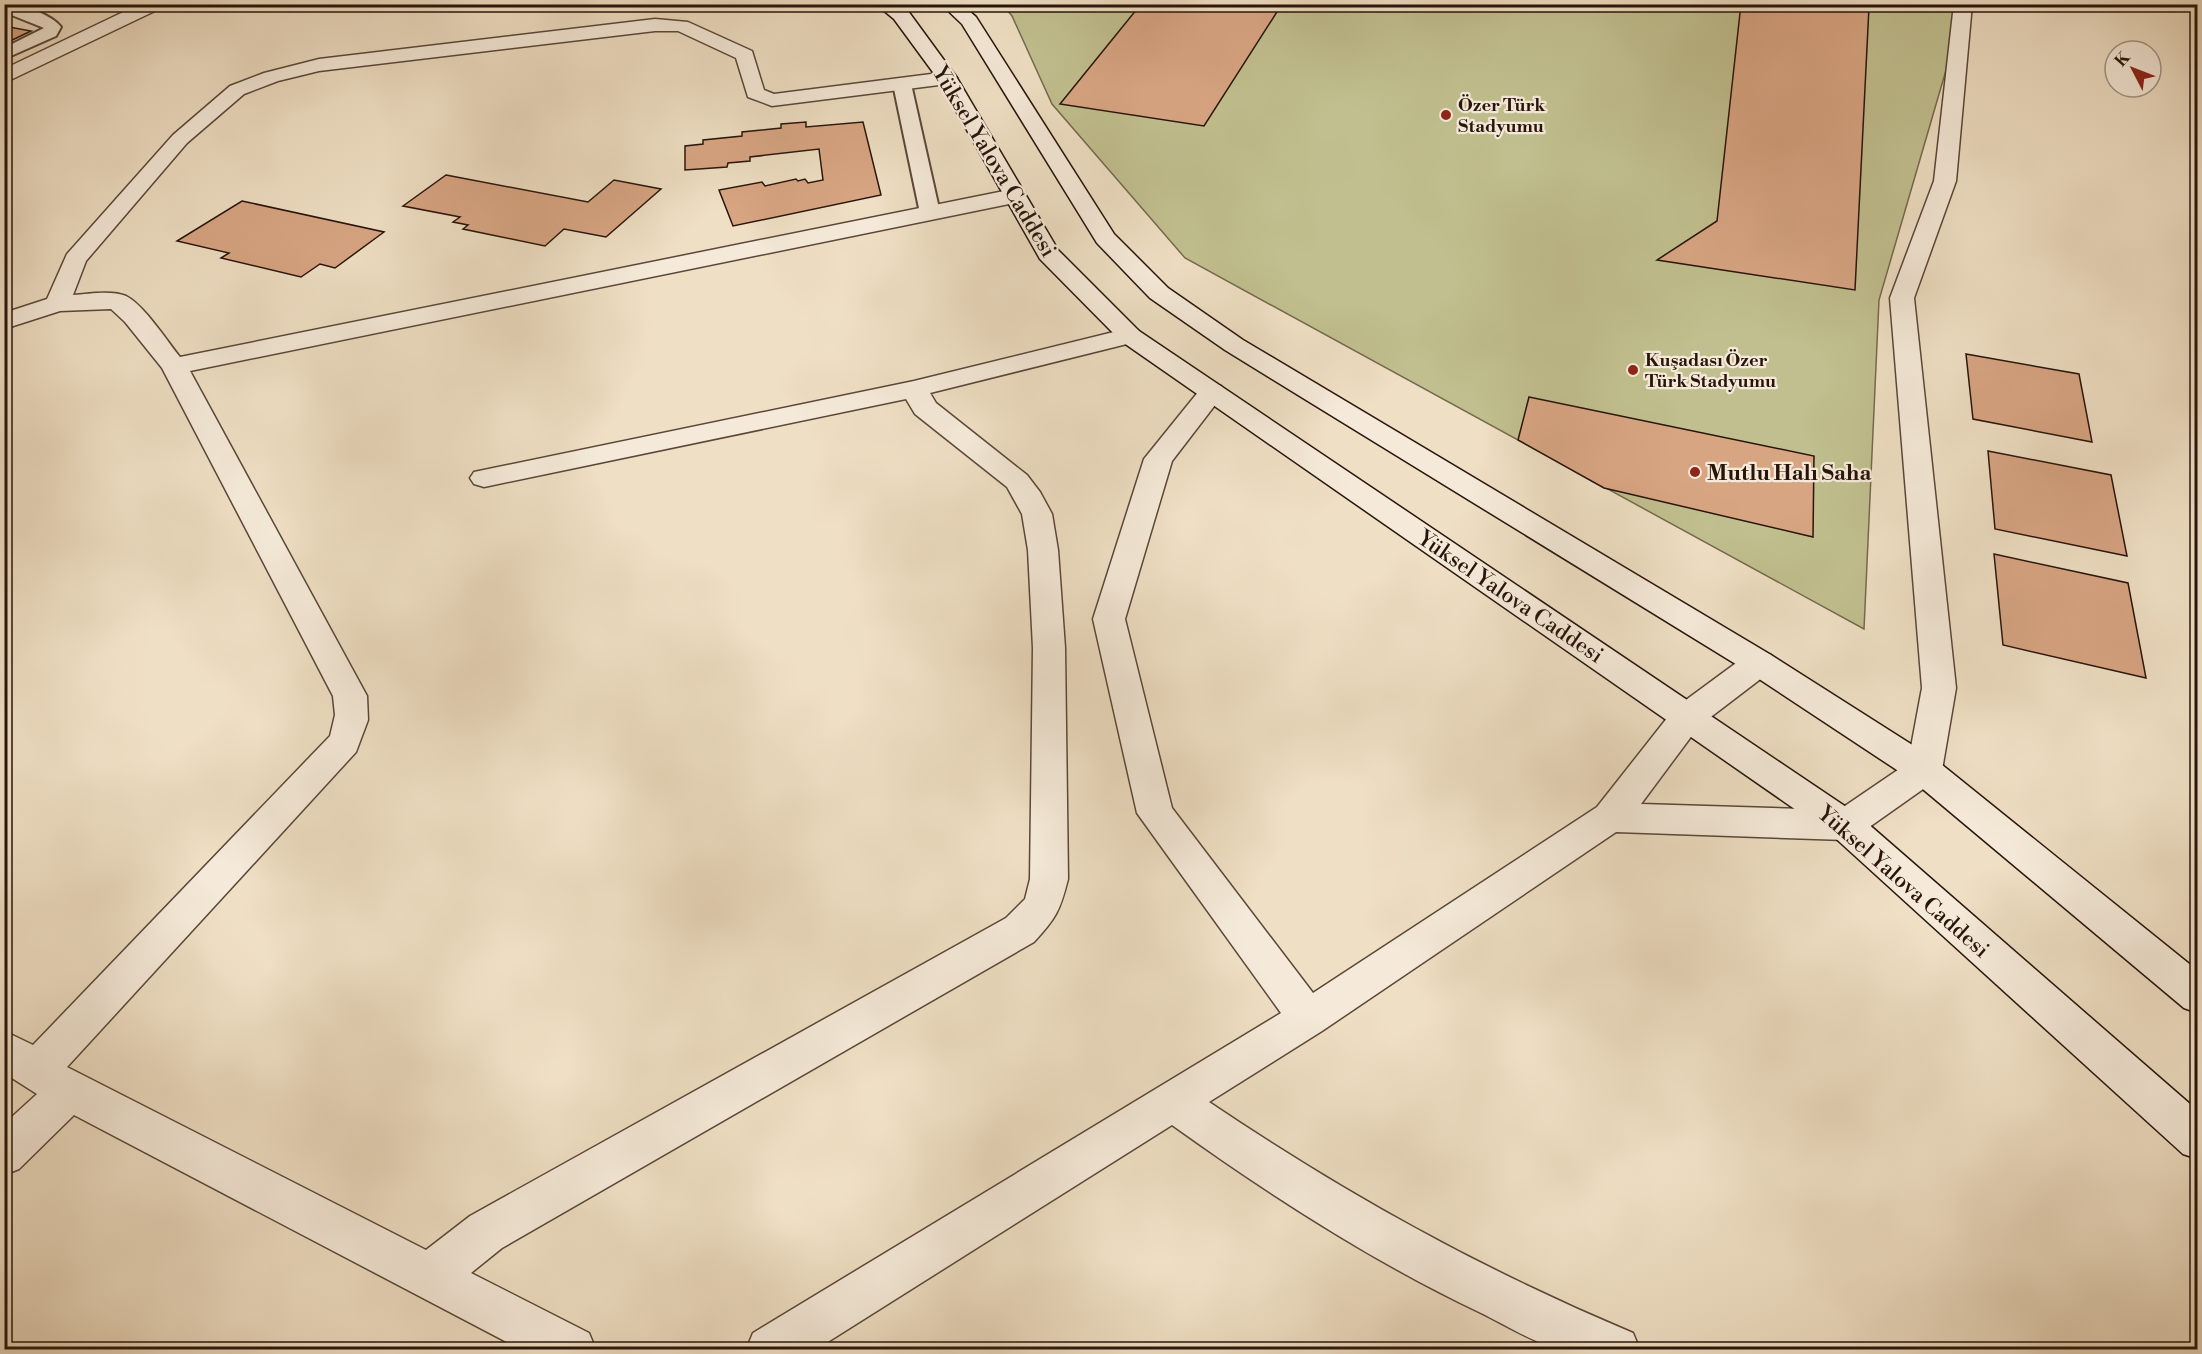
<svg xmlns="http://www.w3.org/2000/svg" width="2202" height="1354" viewBox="0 0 2202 1354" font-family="'Libre Bodoni',serif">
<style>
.green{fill:#c1bf8f;stroke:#746a4d;stroke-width:1.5}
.building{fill:#d8a583;stroke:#28140b;stroke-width:1.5}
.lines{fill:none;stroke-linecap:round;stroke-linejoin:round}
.lane-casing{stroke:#5a4739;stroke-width:4}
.street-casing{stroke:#5a4739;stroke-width:3}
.secondary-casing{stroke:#28140b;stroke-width:3}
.lane{fill:#f5ead9;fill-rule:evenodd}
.street{fill:#f5ead9;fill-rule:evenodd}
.secondary{fill:#f5ead9;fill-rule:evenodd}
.poi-dot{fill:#8f2418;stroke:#f5ead9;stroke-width:2}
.labels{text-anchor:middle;stroke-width:4.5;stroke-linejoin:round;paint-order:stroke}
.far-poi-label{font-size:18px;font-weight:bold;fill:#28140b;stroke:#f5ead9;text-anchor:start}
.street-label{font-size:22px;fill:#28140b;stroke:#f5ead9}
.poi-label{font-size:22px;font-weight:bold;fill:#28140b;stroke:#f5ead9;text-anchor:start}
</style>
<rect width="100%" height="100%" fill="#efdfc4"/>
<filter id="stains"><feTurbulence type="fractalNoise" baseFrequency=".00333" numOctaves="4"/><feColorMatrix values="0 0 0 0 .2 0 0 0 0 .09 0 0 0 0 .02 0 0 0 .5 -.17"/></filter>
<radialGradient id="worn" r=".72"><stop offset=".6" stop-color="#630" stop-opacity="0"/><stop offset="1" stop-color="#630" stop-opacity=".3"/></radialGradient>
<path class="green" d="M1003 5H1965L1879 300 1864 629 1185 258 1052 104 1012 16Z"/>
<g class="building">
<path d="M1141 4H1282L1204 126 1060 104Z"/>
<path d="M1741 4H1838L1869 7 1855 290 1657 260 1717 221Z"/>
<path d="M4 26 31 31 4 44Z"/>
<path d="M806 122V127L863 122 881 195 733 226 719 190 762 182 765 186 796 179 798 181 805 179 808 183 823 180 819 149 750 157V161L728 163 727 167 685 170V146L703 144V140L742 136V132L781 128V124Z"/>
<path d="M446 175 588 202 614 180 661 189 606 237 564 229 545 246 463 229 468 225 453 222 460 217 403 206Z"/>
<path d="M242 201 384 232 335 268 320 264 301 277 221 258 229 253 177 241Z"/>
<path d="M1966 354 2079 374 2092 442 1973 419Z"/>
<path d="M1529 397 1814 456 1813 537 1604 488 1518 440Z"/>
<path d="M1988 451 2111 475 2127 556 1995 529Z"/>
<path d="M1994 554 2128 583 2146 678 2003 645Z"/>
</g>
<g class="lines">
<defs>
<g id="lane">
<path d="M4 4C21 4 51 14 61 27L56 36 4 59V48L44 28 4 12Z"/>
<path d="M902 79 908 80 911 84 940 213 937 217H923L920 213 893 84 896 80Z"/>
</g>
<g id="street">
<path d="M140 4 162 5 159 9 4 83V69Z"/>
<path d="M1954 4H1972L1956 181 1914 298 1956 688 1942 770 1936 780 1858 835 1845 840 1616 832 1322 1031 1209 1102C1347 1195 1479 1268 1633 1333L1640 1350C1620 1350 1574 1353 1558 1349 1534 1343 1502 1323 1479 1312 1370 1260 1270 1195 1172 1125L815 1350H746L753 1333 1281 1013 1137 813 1093 619 1144 459 1203 386 1212 384 1221 386 1225 392 1172 461 1125 619 1172 808 1313 993 1597 807 1675 708 1747 655 1759 651 1771 655 1775 663 1771 671 1699 726 1641 804 1839 810 1908 763 1922 688 1890 298 1934 181Z"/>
<path d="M655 19 688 22 752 51 764 90 774 94 947 72 954 74 957 78 954 82 947 84 772 106 748 97 736 58 678 31H655L319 71 278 81 244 94 187 143 86 261 73 295C88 294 112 290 126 296 144 305 167 341 180 357L1014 189 1022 191 1025 196 1022 201 1014 203 190 371 367 696 368 720 356 752 67 1067 426 1250 470 1216 1006 918 1025 899 1030 879 1033 648 1028 550 1022 514 1007 487 915 414 906 399 484 487 474 484 470 478 474 472 914 381 1130 328 1139 331 1143 336 1139 341 930 393 936 403 1027 475 1040 492 1052 514 1058 550 1065 648 1068 879C1060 911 1056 918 1034 942L502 1248 471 1273 589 1333 596 1350H522L74 1115 19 1169 4 1175V1124L37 1094 4 1073V1031L33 1045 330 736 335 715 333 696 162 368 125 322 111 309 60 311 4 329V313L47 299 67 254 173 135 230 86 264 73 319 59Z"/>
</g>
<g id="secondary">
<path d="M876 4H898L908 11 957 78 1058 250 1139 331 1858 815 2198 1111V1159L2183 1154 1832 835 1121 341 1040 259 938 79 894 19Z"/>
<path d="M941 4H961L976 17 1114 234 1168 288 1243 340 1771 655 1936 760 2198 971V1013L2184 1008 1912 780 1747 671 1225 350 1150 298 1097 243 962 24Z"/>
</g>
</defs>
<use href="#lane" class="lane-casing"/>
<use href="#street" class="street-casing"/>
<use href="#secondary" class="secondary-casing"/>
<use href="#lane" class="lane"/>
<use href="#street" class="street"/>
<use href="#secondary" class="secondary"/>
</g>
<g class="poi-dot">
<circle cx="1446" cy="115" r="6"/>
<circle cx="1633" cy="370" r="6"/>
<circle cx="1695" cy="472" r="6"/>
</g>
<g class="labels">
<g class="far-poi-label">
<text x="1458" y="111">Özer Türk<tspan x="1458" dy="21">Stadyumu</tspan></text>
<text x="1645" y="366">Kuşadası Özer<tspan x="1645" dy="21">Türk Stadyumu</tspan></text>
</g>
<g class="street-label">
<text transform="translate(995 161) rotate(59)" y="8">Yüksel Yalova Caddesi</text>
<text transform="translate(1511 596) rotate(34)" y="8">Yüksel Yalova Caddesi</text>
<text transform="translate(1904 881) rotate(41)" y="8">Yüksel Yalova Caddesi</text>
</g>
<g class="poi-label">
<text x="1707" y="480">Mutlu Halı Saha</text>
</g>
</g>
<rect width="2202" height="1354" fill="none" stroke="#efdfc4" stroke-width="24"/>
<rect x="6" y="6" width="2190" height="1342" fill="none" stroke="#28140b" stroke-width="3"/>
<rect x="12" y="12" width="2178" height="1330" fill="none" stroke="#28140b" stroke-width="1.5"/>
<g transform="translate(2133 69) rotate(312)"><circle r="28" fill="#f5ead9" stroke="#a39487" stroke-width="1.5"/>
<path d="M0-4.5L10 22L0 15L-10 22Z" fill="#8f2418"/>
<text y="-9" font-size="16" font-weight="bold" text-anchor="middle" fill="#28140b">K</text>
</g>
<rect width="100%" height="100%" filter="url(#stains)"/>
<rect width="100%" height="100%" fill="url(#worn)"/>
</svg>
